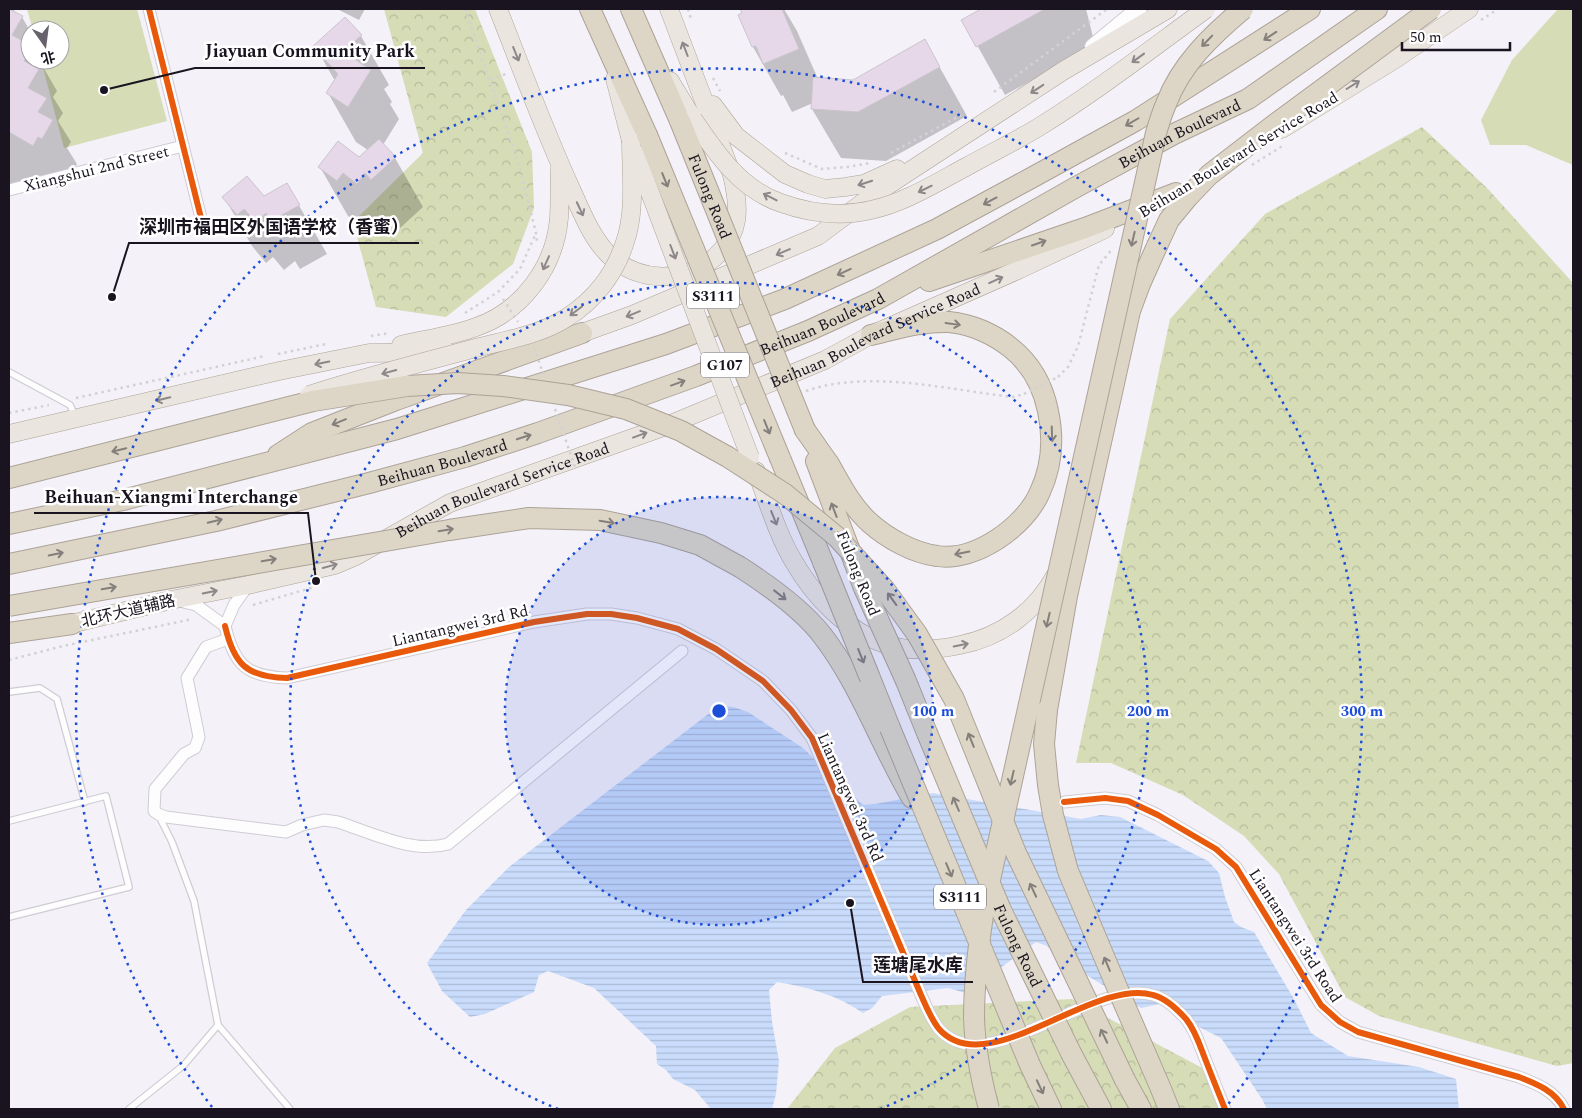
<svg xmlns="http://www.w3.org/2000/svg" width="1582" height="1118" viewBox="0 0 1582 1118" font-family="Spectral,'Noto Sans SC',serif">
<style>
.green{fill:#d5dcb6}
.forest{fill:url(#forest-crowns)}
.water{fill:url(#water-rules)}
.shadow{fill:#0003}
.building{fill:#e6d8e8;stroke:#cbc5cd}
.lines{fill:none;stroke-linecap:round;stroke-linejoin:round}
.lane-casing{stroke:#cfccd4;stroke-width:8}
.street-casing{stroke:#cfccd4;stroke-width:13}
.secondary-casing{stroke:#cfccd4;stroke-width:18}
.primary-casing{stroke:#aca397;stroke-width:19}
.highway-casing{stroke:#aca397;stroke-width:22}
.path{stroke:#d2d2d4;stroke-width:2.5;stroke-dasharray:2.5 4;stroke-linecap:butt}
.lane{stroke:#fdfdfe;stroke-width:5.5}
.street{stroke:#fdfdfe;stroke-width:11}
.secondary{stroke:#fdfdfe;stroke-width:16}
.primary{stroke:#eae5de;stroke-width:18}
.highway{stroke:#ddd6c7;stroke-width:20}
.primary-bridge-casing{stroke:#aca397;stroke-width:19;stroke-linecap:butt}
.highway-bridge-casing{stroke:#aca397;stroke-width:22;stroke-linecap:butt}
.path-bridge{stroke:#d2d2d4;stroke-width:2.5;stroke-dasharray:2.5 4;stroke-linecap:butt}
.primary-bridge{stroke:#eae5de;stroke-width:18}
.highway-bridge{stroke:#ddd6c7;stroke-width:20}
.cycleway-casing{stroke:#fff;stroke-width:9}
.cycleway{stroke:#e8590c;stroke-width:6}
.oneway{stroke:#857f7b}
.oneway2{stroke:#8c8788}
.ring{fill:none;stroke:#1d4ed8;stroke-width:2.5;stroke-dasharray:2.5 5}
.labels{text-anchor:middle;stroke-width:5;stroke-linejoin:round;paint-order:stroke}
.shield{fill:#fff;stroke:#5e5a62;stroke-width:1}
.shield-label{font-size:15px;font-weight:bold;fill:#19141f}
.street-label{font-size:16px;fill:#19141f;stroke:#fff}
.centre{fill:#1d4ed8;stroke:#fff;stroke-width:2.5}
.ring-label{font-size:15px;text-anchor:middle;font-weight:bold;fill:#1d4ed8;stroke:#fff;stroke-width:5;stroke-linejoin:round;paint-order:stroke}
.leader{fill:none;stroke:#19141f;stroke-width:2}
.callout-dot{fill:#19141f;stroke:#fff;stroke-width:2}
.callout-label{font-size:18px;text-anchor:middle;font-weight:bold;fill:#19141f;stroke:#fff;stroke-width:5;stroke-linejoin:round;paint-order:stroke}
</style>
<defs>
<pattern id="forest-crowns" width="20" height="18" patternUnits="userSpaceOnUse" patternTransform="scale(1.25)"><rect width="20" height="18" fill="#d5dcb6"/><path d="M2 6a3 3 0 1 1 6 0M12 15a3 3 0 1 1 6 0" fill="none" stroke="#b6bc9c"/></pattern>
<pattern id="water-rules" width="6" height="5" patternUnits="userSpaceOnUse" patternTransform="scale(1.25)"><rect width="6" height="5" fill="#c9dcfb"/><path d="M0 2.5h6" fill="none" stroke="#acbcd7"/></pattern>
</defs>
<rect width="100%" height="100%" fill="#f4f1f8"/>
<g class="green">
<path d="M27 9H137L167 121 64 148 41 60H60V30H33Z"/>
<path d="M1558 9H1573V165L1526 145H1490L1481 120 1512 60Z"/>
</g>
<g class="forest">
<path d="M384 9H475L532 152 534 208 513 264 446 317 376 307 353 222 423 153Z"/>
<path d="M1422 127 1487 188 1573 283V1063L1557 1066 1379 1016 1345 997 1279 874 1244 836 1183 795 1111 763H1076L1170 319 1265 214Z"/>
<path d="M1072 999 1208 1071 1230 1109H787L835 1048 910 1007Z"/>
</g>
<path class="water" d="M720 705 733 707 748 712 803 748 863 805 875 804 933 793 1081 819 1101 815 1120 817 1208 861 1219 873 1225 897 1234 922 1241 927 1254 932 1294 999 1311 1033 1348 1056 1419 1067 1456 1079 1459 1109H1267L1262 1099 1221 1038 1187 1021 1169 1002 1141 1008 1063 961 1047 946 1036 942 966 993 948 988 882 996 872 1008 863 1013C837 995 808 987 777 982L769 990 772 1022 779 1061 776 1094 772 1109H711L695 1090 673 1079 666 1070 657 1064 656 1046 594 988 548 971 539 975 534 992 485 1014 470 1017 442 991 427 963 466 910 509 867Z"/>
<g class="shadow">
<path d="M9 9H13L17 14 22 17 30 31V60H47L43 67 57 91 53 97 63 113 58 121 71 142 67 148 77 164 67 181 63 179 58 188 34 175 27 187 9 186Z"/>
<path d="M337 9H365L359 20Z"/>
<path d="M741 9H784L797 31 818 79 853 81 925 41 967 116 886 161 841 158 812 109 813 103 792 112 783 95 781 96 753 47 740 16 744 14Z"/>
<path d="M983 9H1086L1095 45 1005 95 963 20Z"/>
<path d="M361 36 389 85 384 89 392 102 390 104 399 119 383 145 395 158 423 207 400 228 394 221 385 232 371 221 365 229 348 216 320 167 359 158 368 150 356 142 328 93 335 81 315 46Z"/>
<path d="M287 185 327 254 300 269 295 261 284 270 273 257 266 263 252 246 224 197 264 198Z"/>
</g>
<g class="building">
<path d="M9 9 23 16 12 35 30 45V51L24 61 39 69 28 88 47 98 38 112 53 120 42 139 38 137 33 146 9 132Z"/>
<path d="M740 9H782L799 49 763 64 756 46 752 47 738 15 742 13Z"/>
<path d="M981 9H1045L976 47 961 20Z"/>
<path d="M345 17 362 35 355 41 365 53 356 60 371 70 348 107 326 93 338 74 313 46Z"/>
<path d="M925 39 940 67 858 112 811 109 813 77 853 80Z"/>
<path d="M379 139 396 157 371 180 365 173 357 184 343 173 337 181 318 167 338 141 359 157Z"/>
<path d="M247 176 264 196 287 183 300 205 271 221 266 213 256 222 244 209 237 215 222 197Z"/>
</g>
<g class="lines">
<defs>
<g id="lane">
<path d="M9 372 70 405 75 416"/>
<path d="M9 692 40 688 57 699 85 802"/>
<path d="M9 821 106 796 129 887 9 917"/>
<path d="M218 1025 290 1109"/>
<path d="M129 1109 184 1065 218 1025 194 901 172 842 159 816"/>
</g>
<g id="street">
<path d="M149 9 204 230"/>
<path d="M9 190 183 146"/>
<path d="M179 601 196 605 225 626"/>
<path d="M225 626C234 664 246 677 287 678L534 622 587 614H611L637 618 678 629 716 649 763 681 791 710 812 738 921 995C926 1006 931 1019 939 1029 987 1083 1093 977 1153 995 1166 998 1177 1009 1186 1019 1195 1030 1199 1043 1204 1056 1211 1074 1218 1092 1225 1109"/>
<path d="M225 626 234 605 248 585"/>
<path d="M228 639 206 647 187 678 199 737 195 748 184 754 155 789 154 811 158 814 166 817 286 832 302 825 324 820 338 822C372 833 413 854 448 844L682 651"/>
<path d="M1064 802 1105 798 1128 801 1158 815 1216 849 1236 867 1321 1005 1340 1022 1358 1032 1519 1077C1537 1084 1555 1091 1564 1109"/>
</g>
<path id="secondary" d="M1093 47 1139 9"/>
<g id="primary">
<path d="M498 9C522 70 545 132 572 191 582 213 592 239 610 256 639 282 683 284 714 258 741 234 740 208 732 175L669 9"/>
<path d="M615 79 631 141"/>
<path d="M670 81 693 119"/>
<path d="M713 105 736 136 785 174 808 184 825 189 845 187 864 184 897 169"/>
<path d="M1282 129 1397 58 1469 9"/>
<path d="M568 337 582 333 632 315 818 236 873 195 1063 71 1168 9"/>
<path d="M401 345C426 339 452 336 476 327 522 311 555 267 559 218 560 201 559 185 560 168"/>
<path d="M9 434 279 371 369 353 449 352"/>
<path d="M756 471C768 501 777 534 794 562 814 597 847 631 885 644 909 652 937 650 960 645 1001 637 1035 612 1055 576"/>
<path id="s1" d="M58 627 171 600 248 585 335 565 356 556 450 503 666 426 825 360 871 335 1018 270 1105 229"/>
</g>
<g id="highway">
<path d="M590 9 647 135"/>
<path d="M631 9 680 121"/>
<path d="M929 281 1085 228 1176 193"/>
<path d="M805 430C813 441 821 453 829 464 841 485 852 507 870 523 887 538 913 553 937 556 975 562 1025 527 1040 492 1052 466 1054 439 1048 411 1043 386 1031 364 1011 348 994 334 971 324 949 322 922 321 897 329 871 335"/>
<path d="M278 455 312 433 396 400 582 333"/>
<path d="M780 458 823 562"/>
<path d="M816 461 864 588"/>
<path d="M9 478 234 421"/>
<path d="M9 524 123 500 397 429 666 344 785 299 937 229 1033 177 1135 121 1310 9"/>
<path id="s2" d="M9 564 216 521 369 483 465 457 538 433 696 376 808 331 878 299 1078 186 1174 134 1248 99 1377 9"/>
<path d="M740 567C768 585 801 608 822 635 860 684 880 744 912 798"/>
<path d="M9 633 72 624"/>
<path d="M870 678 890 728"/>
<path d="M906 681 927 733"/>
<path d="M1047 710 1067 596 1130 311 1140 284 1157 246"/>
<path d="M1072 1055 1101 1109"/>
<path d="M1030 1065 1051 1109"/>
<path d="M1125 1080 1141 1109"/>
<path d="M1161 1089 1169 1109"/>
</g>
</defs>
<use href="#lane" class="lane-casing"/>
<use href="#street" class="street-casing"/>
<use href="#secondary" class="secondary-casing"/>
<use href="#primary" class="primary-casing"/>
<use href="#highway" class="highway-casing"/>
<g class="path">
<path d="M465 9 518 161 536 233 537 242"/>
<path d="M688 9 691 19"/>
<path d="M1481 20 1498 9"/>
<path d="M713 78 720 91"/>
<path d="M491 80 508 73"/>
<path d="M994 92 1107 9"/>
<path d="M785 153 822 169 847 167 870 163"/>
<path d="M891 153 961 115"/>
<path d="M1252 165 1284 145"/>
<path d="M465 313 498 292 520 269 536 233"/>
<path d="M371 336 390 333"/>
<path d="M278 354 326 344"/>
<path d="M1058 377 1068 367 1078 346 1099 265 1113 248"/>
<path d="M806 391C870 369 948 390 1013 397L1024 394"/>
<path d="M76 398 265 356"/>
<path d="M9 413 49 405"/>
<path d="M253 605 314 587"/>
<path d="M9 660 63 646 193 619"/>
</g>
<use href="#lane" class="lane"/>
<use href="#street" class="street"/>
<use href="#secondary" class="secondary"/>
<use href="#primary" class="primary"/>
<use href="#highway" class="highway"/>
<defs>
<g id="primary-bridge">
<path d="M693 119C716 153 740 189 781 203 809 213 841 217 871 210 904 203 936 183 966 167 991 153 1016 141 1039 127 1097 91 1151 49 1206 9"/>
<path d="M635 153 750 457"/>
<path d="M309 395C364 377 420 363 476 348 506 340 540 335 566 318 594 301 615 274 625 242 636 210 631 174 631 141"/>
</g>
<g id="highway-bridge">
<path id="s3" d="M680 121 805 430"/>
<path d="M647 135 780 458"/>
<path d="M1157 246 1169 220 1188 197 1209 175 1274 125 1431 9"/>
<path d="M234 421 313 401 407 386 458 383 503 386 568 395 626 409 681 431 728 457 785 494 837 537 885 590 917 634 954 699 1016 853 1125 1080"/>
<path d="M823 562 870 678"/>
<path d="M864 588 906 681"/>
<path d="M9 606 449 530 529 518 600 520 661 533 700 545 740 567"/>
<path d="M1047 710 1044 744 1048 785 1053 815 1068 871 1116 985 1161 1089"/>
<path d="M890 728 1030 1065"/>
<path id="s4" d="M927 733 1001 910 1072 1055"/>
<path d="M989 1109C981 1079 975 1049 974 1018 974 979 979 940 985 902L1156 133C1159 123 1162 113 1166 104 1181 64 1212 35 1243 9"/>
</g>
</defs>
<use href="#primary-bridge" class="primary-bridge-casing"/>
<use href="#highway-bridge" class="highway-bridge-casing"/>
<g class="path-bridge">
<path d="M503 299 518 322"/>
<path d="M534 348 544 376"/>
<path d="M1024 394 1058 377"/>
<path d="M555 409 575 467"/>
</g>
<use href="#primary-bridge" class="primary-bridge"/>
<use href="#highway-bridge" class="highway-bridge"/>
<defs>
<g id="cycleway">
<path d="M149 9 204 230"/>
<path d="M225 626C234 664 246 677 287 678L534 622 587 614H611L637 618 678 629 716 649 763 681 791 710 812 738 921 995C926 1006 931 1019 939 1029 987 1083 1093 977 1153 995 1166 998 1177 1009 1186 1019 1195 1030 1199 1043 1204 1056 1211 1074 1218 1092 1225 1109"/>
<path d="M1064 802 1105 798 1128 801 1158 815 1216 849 1236 867 1321 1005 1340 1022 1358 1032 1519 1077C1537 1084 1555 1091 1564 1109"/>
</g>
</defs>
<use href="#cycleway" class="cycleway-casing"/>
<use href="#cycleway" class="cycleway"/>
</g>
<defs><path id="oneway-shaft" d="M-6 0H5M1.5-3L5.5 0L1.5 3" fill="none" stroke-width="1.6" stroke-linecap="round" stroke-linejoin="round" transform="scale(1.25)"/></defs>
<g class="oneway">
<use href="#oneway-shaft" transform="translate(1270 36) rotate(147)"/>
<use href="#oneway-shaft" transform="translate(1207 41) rotate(134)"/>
<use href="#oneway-shaft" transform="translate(1132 122) rotate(150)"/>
<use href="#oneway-shaft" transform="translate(665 180) rotate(68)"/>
<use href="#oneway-shaft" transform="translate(990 201) rotate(152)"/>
<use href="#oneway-shaft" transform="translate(1133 239) rotate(103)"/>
<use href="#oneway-shaft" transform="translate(1039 243) rotate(-19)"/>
<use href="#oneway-shaft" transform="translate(844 272) rotate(156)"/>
<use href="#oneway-shaft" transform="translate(953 324) rotate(8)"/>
<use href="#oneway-shaft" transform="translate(678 383) rotate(-20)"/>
<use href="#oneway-shaft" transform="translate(339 422) rotate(158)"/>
<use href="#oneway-shaft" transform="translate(767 427) rotate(68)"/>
<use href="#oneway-shaft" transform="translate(1052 434) rotate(88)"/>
<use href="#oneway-shaft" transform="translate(524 437) rotate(-18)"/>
<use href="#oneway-shaft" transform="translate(119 450) rotate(166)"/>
<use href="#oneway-shaft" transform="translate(834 510) rotate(-111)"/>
<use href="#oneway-shaft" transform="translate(215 521) rotate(-13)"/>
<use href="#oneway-shaft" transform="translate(607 522) rotate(10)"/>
<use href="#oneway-shaft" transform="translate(446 530) rotate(-9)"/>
<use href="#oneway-shaft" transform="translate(962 553) rotate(169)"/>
<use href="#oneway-shaft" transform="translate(56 554) rotate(-12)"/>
<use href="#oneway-shaft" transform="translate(269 560) rotate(-10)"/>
<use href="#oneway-shaft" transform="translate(109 588) rotate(-10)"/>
<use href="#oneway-shaft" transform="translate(780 595) rotate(38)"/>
<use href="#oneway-shaft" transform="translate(892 599) rotate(-126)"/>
<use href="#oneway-shaft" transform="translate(1048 620) rotate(103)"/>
<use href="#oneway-shaft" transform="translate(861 656) rotate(68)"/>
<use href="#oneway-shaft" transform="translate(971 740) rotate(-112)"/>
<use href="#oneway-shaft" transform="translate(1012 778) rotate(103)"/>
<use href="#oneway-shaft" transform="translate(956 804) rotate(-113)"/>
<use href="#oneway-shaft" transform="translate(949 870) rotate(67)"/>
<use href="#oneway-shaft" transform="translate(1033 890) rotate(-115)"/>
<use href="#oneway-shaft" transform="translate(1107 964) rotate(-113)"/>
<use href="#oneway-shaft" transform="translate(1104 1036) rotate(-116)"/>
<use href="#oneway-shaft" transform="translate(1040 1087) rotate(65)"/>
</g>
<g class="oneway2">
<use href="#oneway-shaft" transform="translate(685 49) rotate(-111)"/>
<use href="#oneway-shaft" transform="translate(516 54) rotate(68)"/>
<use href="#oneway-shaft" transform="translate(1138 58) rotate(144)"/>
<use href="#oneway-shaft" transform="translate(1353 85) rotate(-32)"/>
<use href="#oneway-shaft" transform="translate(1037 89) rotate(147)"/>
<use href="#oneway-shaft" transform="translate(865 183) rotate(162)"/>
<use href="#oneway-shaft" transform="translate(925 189) rotate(154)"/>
<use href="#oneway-shaft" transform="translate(770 197) rotate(-153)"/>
<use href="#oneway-shaft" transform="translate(580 209) rotate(65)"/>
<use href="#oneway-shaft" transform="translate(673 252) rotate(69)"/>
<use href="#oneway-shaft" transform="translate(783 252) rotate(157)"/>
<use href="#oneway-shaft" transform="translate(546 263) rotate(114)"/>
<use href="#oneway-shaft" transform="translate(996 280) rotate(-24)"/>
<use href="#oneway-shaft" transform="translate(576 311) rotate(143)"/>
<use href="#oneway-shaft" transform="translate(633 314) rotate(158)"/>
<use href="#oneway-shaft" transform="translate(322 363) rotate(168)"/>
<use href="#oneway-shaft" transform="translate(389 372) rotate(165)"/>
<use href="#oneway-shaft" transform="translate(163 399) rotate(167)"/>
<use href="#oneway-shaft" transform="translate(640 435) rotate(-20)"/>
<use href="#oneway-shaft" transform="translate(774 518) rotate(68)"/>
<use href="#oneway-shaft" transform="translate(330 566) rotate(-15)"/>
<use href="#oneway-shaft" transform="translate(210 592) rotate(-11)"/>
<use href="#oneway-shaft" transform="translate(961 645) rotate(-11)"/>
</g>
<circle cx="719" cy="711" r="214" fill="#1d4ed8" fill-opacity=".12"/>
<g class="ring">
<circle cx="719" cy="711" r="214"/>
<path d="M558 1109A429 429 0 1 1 880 1109"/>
<path d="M212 1107A643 643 0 1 1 1226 1107"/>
</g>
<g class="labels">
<g class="shield">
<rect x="687" y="283.5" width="52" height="25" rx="4"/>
<rect x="701" y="352.5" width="48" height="25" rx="4"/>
<rect x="934" y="884.5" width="52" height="25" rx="4"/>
</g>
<g class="shield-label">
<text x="713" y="301">S3111</text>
<text x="725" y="370">G107</text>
<text x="960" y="902">S3111</text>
</g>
<g class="street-label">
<text dy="6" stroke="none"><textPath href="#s2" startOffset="1255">Beihuan Boulevard</textPath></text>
<text transform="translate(1238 154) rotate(-31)" y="6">Beihuan Boulevard Service Road</text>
<text transform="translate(96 168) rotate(-14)" y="6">Xiangshui 2nd Street</text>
<text dy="6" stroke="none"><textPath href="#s3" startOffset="81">Fulong Road</textPath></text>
<text dy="6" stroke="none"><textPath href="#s2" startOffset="850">Beihuan Boulevard</textPath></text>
<text dy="6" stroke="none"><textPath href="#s1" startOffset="872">Beihuan Boulevard Service Road</textPath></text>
<text dy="6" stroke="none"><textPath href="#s2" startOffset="445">Beihuan Boulevard</textPath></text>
<text dy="6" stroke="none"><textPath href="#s1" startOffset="468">Beihuan Boulevard Service Road</textPath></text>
<text transform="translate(859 573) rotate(68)" y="6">Fulong Road</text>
<text transform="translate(128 610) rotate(-13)" y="6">北环大道辅路</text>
<text transform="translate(460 625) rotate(-13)" y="6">Liantangwei 3rd Rd</text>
<text transform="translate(851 797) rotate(66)" y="6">Liantangwei 3rd Rd</text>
<text transform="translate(1296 935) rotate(57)" y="6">Liantangwei 3rd Road</text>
<text dy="6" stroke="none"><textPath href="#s4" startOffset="231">Fulong Road</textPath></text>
</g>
</g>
<circle cx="719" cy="711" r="8" class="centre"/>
<g class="ring-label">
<text x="933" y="716">100 m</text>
<text x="1148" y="716">200 m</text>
<text x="1362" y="716">300 m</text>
</g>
<path class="leader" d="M104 90L195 68H425M112 297L129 243H419M316 581L308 513H34M850 903L863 982H973"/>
<g class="callout-dot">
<circle cx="104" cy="90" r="5"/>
<circle cx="112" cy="297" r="5"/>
<circle cx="316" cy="581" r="5"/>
<circle cx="850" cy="903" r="5"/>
</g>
<g class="callout-label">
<text x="310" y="57">Jiayuan Community Park</text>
<text x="274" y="233">深圳市福田区外国语学校（香蜜）</text>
<text x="171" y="503">Beihuan-Xiangmi Interchange</text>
<text x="918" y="971">莲塘尾水库</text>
</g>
<rect width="1582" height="1118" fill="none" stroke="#19141f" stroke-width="20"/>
<g transform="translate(45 45) rotate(166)"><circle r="24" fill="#ffffff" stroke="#a3a1a5"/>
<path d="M0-4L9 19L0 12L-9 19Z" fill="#66616b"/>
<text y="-8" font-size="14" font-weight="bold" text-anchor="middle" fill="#19141f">北</text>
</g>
<path d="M1402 42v8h108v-8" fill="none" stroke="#19141f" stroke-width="2.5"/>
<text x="1410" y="42" font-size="15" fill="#19141f" stroke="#ffffff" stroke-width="4" paint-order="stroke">50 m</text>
</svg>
